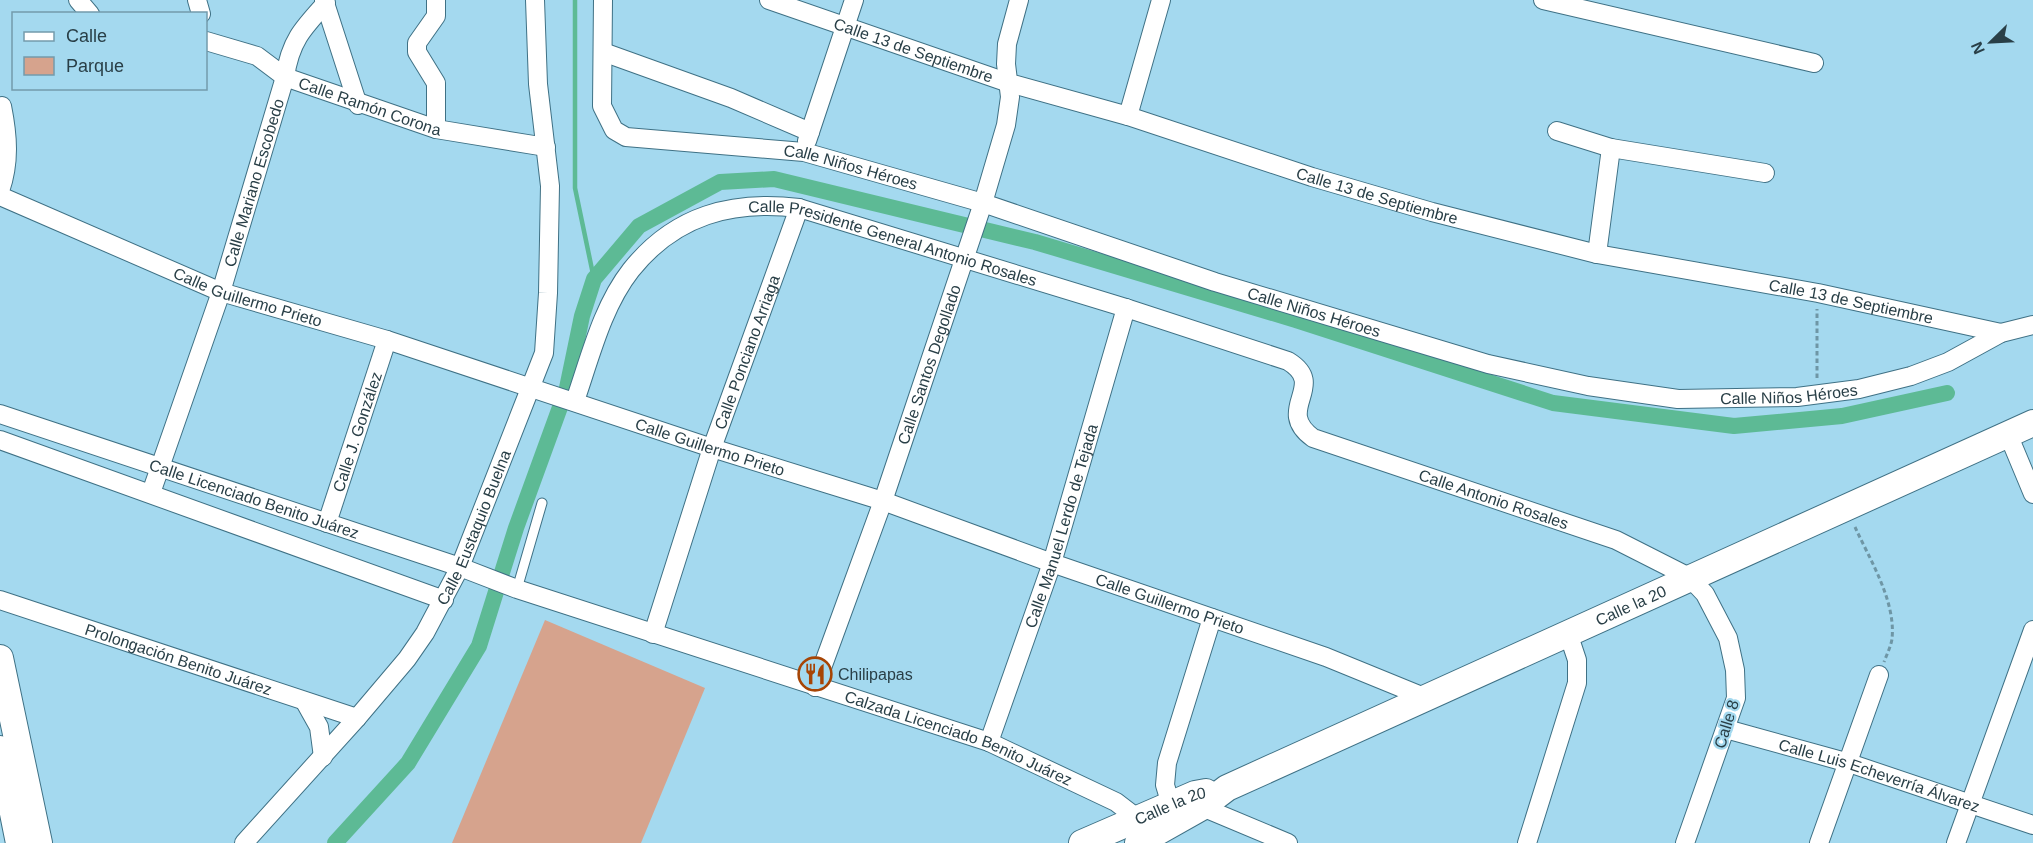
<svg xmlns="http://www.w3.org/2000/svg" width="2033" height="843" viewBox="0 0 2033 843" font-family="Helvetica,sans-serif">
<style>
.green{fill:#d6a38d}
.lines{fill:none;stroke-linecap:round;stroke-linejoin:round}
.stream{stroke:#5dba95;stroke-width:4.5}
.canal{stroke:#5dba95;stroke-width:16}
.lane-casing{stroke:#3f7185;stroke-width:11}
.street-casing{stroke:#3f7185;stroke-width:20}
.secondary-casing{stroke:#3f7185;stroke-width:28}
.path{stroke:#6e96a5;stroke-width:3;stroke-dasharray:4.5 3;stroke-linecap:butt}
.lane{stroke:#fff;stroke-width:9}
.street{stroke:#fff;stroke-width:18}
.secondary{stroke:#fff;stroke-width:26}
.labels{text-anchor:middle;stroke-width:4.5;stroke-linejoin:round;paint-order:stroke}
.street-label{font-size:16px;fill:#293f47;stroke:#a4d9ef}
.poi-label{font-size:16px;fill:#293f47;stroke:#a4d9ef;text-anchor:start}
</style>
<rect width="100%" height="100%" fill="#a4d9ef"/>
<path class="green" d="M545 620 705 688 641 843H452Z"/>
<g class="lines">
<path class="stream" d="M575 0V188L594 279"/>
<path class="canal" d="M335 843 408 763 479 646 516 528 567 388 582 316 594 279 639 226 720 182 774 179 1035 242 1296 320 1553 403 1734 426 1842 416 1947 393"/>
<defs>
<path id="lane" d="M517 589 542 503"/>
<g id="street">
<path d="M78 0 90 14"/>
<path d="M197 0 201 14"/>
<path d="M324 0 358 105"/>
<path d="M436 0V16L417 43V52L436 83V129"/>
<path id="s1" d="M603 0 602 106 614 130 626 137 804 152 983 203 1215 282 1488 364 1588 386 1678 399 1797 397 1859 389 1911 376 1948 362 2001 333 2033 325"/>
<path id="s2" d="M769 0 1009 83 1128 116 1312 177 1432 212 1597 254 1818 293 2001 333"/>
<path d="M1543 0 1814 63"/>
<path id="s3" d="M206 41 257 56 285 77 436 129 546 147"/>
<path d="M603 52 731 98 810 132"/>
<path d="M1128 116 1161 0"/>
<path d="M1557 131 1611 148 1765 173"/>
<path d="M807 141 854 0"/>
<path d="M0 191C10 162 8 136 2 106"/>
<path id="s4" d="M0 196 221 292 387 340 712 448 883 501 1052 563 1326 657 1424 697"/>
<path d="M1597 254 1611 148"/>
<path id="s5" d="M575 401C590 358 602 307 631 270 675 215 732 200 799 208L1126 308 1288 361C1329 386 1273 409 1313 438L1616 540 1689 577 1705 594 1728 638 1735 670 1736 698 1685 843"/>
<path id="s6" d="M0 414 460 567 517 589 989 742 1116 802 1146 825"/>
<path d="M2008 434 2033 494"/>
<path d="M0 440 444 600"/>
<path id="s7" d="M151 493 221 292 285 77C290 42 302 29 326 3"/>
<path id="s8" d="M327 523 387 340"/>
<path id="s9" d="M0 600 357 718"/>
<path id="s10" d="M653 634 712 448 799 208"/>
<path id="s11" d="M815 687 883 501 983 203 1006 125 1010 97 1006 64 1007 44 1019 0"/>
<path d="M305 702 319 727 323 757"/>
<path id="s12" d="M1726 729 1849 763 2033 825"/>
<path id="s13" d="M989 742 1052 563 1126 308"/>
<path d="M1197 798 1202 807 1288 843"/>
<path d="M1174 815 1165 785 1167 763 1212 618"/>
<path id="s14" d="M244 843 357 718 407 659 425 633 460 567 544 353 548 293 550 186 538 84 535 0"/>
<path d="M1527 843 1577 683V660L1568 633"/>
<path d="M1819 843 1879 675"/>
<path d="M1956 843 2033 630"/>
</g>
<g id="secondary">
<path d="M0 658 39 843"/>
<path d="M0 749 19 843"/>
<path id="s15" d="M1082 843 1195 794 1206 792"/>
<path id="s16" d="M1138 843 1202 807 1227 788 2033 423"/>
</g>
</defs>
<use href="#lane" class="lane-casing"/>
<use href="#street" class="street-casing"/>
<use href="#secondary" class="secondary-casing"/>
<g class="path">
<path d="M1817 378V309"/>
<path d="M1855 527C1870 560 1896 601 1892 639 1891 646 1887 654 1884 662"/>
</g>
<use href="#lane" class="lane"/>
<use href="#street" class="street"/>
<use href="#secondary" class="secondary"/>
</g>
<defs>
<symbol id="restaurant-ring" viewBox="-11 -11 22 22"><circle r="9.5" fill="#a4d9ef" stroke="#a74505" stroke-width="1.5"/><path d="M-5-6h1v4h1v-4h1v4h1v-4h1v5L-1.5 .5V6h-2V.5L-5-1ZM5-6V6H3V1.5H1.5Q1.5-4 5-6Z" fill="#a74505"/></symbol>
</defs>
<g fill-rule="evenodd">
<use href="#restaurant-ring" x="796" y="655" width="38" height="38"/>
</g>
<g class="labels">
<g class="street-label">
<text dy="6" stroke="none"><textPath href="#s2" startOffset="153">Calle 13 de Septiembre</textPath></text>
<text dy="6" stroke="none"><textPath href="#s3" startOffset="178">Calle Ramón Corona</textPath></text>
<text dy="6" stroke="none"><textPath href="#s1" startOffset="374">Calle Niños Héroes</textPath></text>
<text dy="6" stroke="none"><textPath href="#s7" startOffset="327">Calle Mariano Escobedo</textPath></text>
<text dy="6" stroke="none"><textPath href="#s2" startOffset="639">Calle 13 de Septiembre</textPath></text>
<text dy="6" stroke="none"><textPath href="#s5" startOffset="430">Calle Presidente General Antonio Rosales</textPath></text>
<text dy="6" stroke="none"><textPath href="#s4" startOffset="268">Calle Guillermo Prieto</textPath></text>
<text dy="6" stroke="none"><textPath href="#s2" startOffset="1125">Calle 13 de Septiembre</textPath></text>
<text dy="6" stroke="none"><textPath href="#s1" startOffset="860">Calle Niños Héroes</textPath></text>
<text dy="6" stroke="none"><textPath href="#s10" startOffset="297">Calle Ponciano Arriaga</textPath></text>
<text dy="6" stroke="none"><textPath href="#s11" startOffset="342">Calle Santos Degollado</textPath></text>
<text dy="6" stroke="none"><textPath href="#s1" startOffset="1346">Calle Niños Héroes</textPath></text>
<text dy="6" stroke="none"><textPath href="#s8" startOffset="96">Calle J. González</textPath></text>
<text dy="6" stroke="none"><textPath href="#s4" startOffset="754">Calle Guillermo Prieto</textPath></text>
<text dy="6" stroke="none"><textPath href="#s6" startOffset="268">Calle Licenciado Benito Juárez</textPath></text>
<text dy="6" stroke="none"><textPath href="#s5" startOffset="1124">Calle Antonio Rosales</textPath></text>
<text dy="6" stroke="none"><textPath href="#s13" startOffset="228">Calle Manuel Lerdo de Tejada</textPath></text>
<text dy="6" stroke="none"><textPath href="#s14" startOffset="394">Calle Eustaquio Buelna</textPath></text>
<text dy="6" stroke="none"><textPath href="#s4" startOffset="1240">Calle Guillermo Prieto</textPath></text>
<text dy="6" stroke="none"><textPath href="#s16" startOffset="548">Calle la 20</textPath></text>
<text dy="6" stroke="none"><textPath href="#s9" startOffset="188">Prolongación Benito Juárez</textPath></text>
<text transform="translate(1726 724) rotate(-73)" y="6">Calle 8</text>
<text dy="6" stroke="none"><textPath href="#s6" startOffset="1012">Calzada Licenciado Benito Juárez</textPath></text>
<text dy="6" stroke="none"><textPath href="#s12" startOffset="160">Calle Luis Echeverría Álvarez</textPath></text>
<text dy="6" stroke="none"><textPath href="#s15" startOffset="96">Calle la 20</textPath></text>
</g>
<g class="poi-label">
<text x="838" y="680">Chilipapas</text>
</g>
</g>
<rect x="12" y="12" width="195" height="78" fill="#a4d9ef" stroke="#739bac" stroke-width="1.5"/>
<rect x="24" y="32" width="30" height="9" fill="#ffffff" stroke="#739bac" stroke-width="1.5"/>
<text x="66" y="42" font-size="18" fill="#293f47">Calle</text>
<rect x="24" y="57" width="30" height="18" fill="#d6a38d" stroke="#739bac" stroke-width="1.5"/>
<text x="66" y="72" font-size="18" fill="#293f47">Parque</text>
<g transform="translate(1991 42) rotate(246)" stroke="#a4d9ef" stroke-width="4.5" paint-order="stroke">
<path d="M0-4.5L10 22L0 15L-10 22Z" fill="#293f47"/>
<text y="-9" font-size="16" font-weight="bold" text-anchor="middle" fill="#293f47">N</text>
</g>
</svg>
